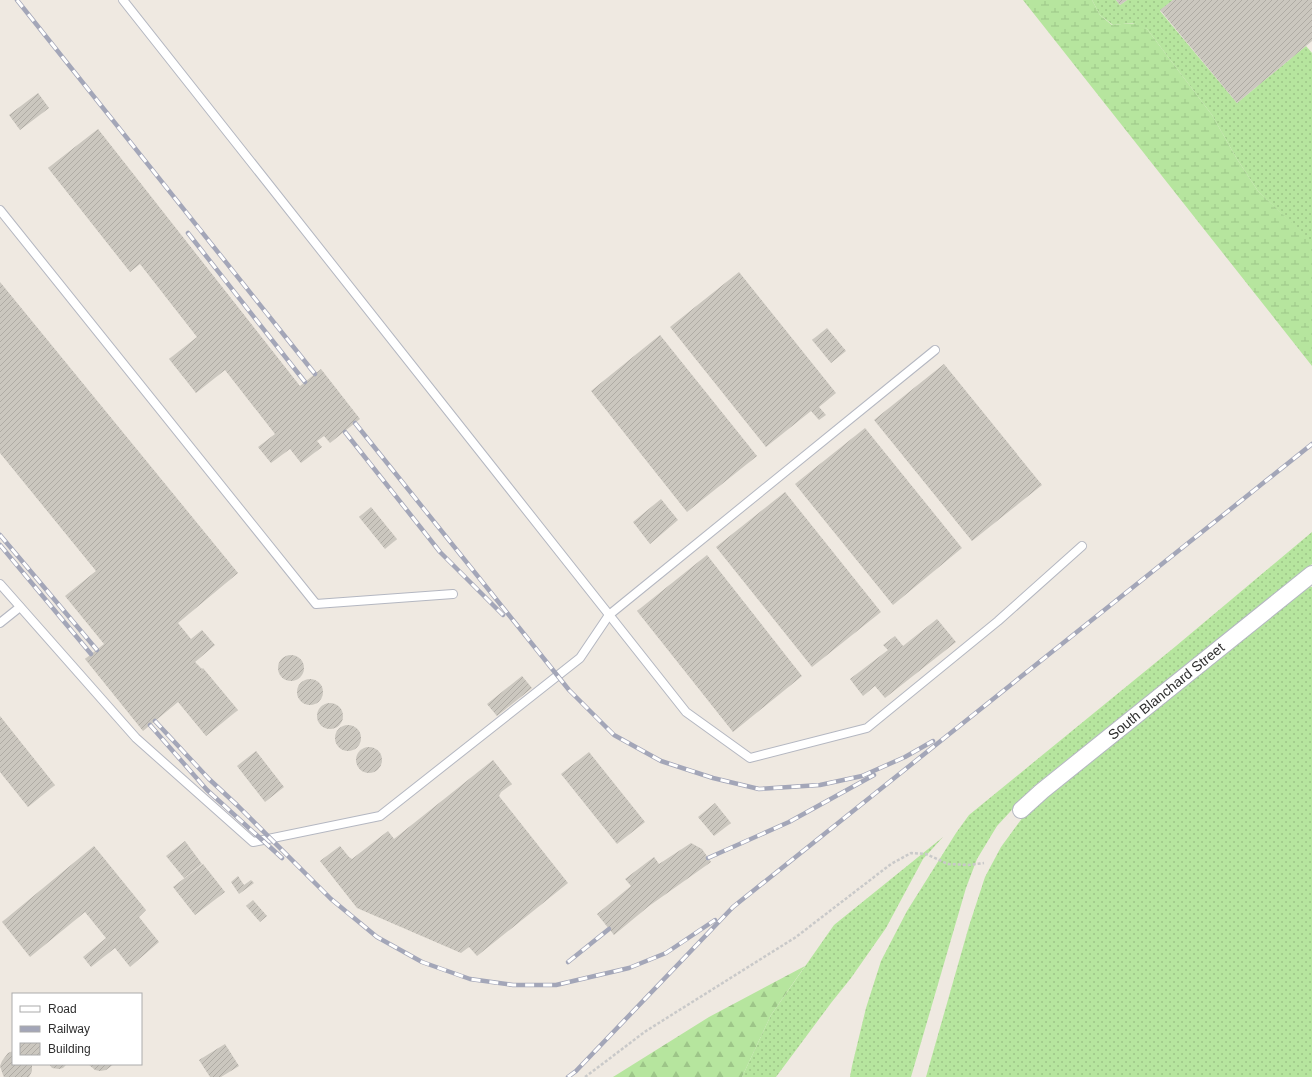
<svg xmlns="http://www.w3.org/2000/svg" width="1312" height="1077" viewBox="0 0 1312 1077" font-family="Helvetica,sans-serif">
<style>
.grass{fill:url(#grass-dots)}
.forest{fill:url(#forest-firs)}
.wetland{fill:url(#wetland-marsh)}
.building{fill:url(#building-hatch)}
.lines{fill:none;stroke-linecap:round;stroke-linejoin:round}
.lane-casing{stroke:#b4b7c1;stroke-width:10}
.street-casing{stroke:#b4b7c1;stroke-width:18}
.path{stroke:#c9c9c9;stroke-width:2.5;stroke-dasharray:3 2;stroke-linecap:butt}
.lane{stroke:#fff;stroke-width:8}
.street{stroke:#fff;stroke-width:16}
.rail-casing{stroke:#a3a6b8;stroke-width:4.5}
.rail{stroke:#fff;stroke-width:3;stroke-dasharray:9;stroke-linecap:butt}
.labels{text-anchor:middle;stroke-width:3;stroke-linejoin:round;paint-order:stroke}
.street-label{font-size:14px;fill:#2e2e2e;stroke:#fff}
</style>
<defs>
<pattern id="grass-dots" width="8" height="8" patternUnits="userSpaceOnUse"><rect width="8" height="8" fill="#b6e59e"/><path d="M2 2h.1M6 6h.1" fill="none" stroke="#9dc588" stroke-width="1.8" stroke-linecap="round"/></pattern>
<pattern id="forest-firs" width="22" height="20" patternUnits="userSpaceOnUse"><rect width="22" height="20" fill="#b6e59e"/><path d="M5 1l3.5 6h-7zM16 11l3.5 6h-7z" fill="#9dc588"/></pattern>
<pattern id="wetland-marsh" width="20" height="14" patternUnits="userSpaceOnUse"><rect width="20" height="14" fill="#b6e59e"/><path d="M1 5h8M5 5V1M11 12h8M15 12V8" fill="none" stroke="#9dc588"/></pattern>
<pattern id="building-hatch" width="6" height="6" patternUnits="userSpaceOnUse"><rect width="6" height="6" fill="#cbc7bf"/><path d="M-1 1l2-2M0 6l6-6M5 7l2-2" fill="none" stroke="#afaba4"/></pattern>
</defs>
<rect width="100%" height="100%" fill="#efe9e1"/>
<g class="grass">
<path d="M1092 0H1116L1120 5 1127 0H1173L1160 11 1237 103 1306 46 1312 53V243L1258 191 1237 159 1212 115 1147 29 1132 23 1113 25 1100 15Z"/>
<path d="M1312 532V564L1033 787 997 826 977 859 966 888 911 1077H850L852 1066 866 1008 881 961 907 911 956 833 969 815 1176 646Z"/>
<path d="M1307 586 1312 587V1077H926L969 926 985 877 1001 847 1023 817 1043 797Z"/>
<path d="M943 837 923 859 886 928 851 978 831 1003 776 1077H742L771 1015 834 925Z"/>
</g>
<path class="forest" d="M805 966 771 1015 742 1077H613L709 1017Z"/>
<path class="wetland" d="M1023 0H1092L1100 15 1112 25C1128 24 1133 21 1147 29L1212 115 1237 159 1258 191 1312 242V366Z"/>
<g class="building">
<path d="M1116 0H1127L1120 5Z"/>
<path d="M1173 0H1312V41L1237 103 1160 10Z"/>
<path d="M38 93 49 108 20 130 9 115Z"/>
<path d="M98 129 300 386 321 369 360 419 330 443 324 436 317 441 322 447 301 463 290 449 271 463 258 447 275 434 225 370 196 393 169 359 197 337 140 264 130 272 48 168Z"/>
<path d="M739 272 836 393 819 407 826 415 819 420 811 411 766 447 670 327Z"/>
<path d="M0 282 238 573 178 623 191 639 202 630 215 645 195 662 202 669 203 668 238 710 206 736 178 702 143 731 85 659 104 644 65 596 96 571 0 453Z"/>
<path d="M827 328 846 351 831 363 812 340Z"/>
<path d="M660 335 757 456 687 512 591 391Z"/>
<path d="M944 364 1042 485 972 541 874 420Z"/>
<path d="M865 428 962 548 893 605 795 484Z"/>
<path d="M785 492 881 612 812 667 716 547Z"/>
<path d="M661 499 678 520 650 544 633 522Z"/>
<path d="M371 507 397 539 385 549 359 517Z"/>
<path d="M707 555 802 676 733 732 637 611Z"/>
<path d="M937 619 956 642 885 698 875 686 863 696 850 679 888 650 883 645 895 636 903 646Z"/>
<circle cx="291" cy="668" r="13"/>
<path d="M522 676 532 688 497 716 487 704Z"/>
<circle cx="310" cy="692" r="13"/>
<circle cx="330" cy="716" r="13"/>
<path d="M0 716 55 785 28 807 0 772Z"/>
<circle cx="348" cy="738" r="13"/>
<circle cx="369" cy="760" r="13"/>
<path d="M256 751 284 787 265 802 237 766Z"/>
<path d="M589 752 645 822 617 844 561 774Z"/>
<path d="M493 760 512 784 501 792 499 796 568 883 477 956 469 947 461 953 357 908 320 861 340 846 349 857 352 859 388 831 394 839Z"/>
<path d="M715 803 731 823 714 836 698 817Z"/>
<path d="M185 841 202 864 184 878 166 856Z"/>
<path d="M691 843 702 849 711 862 649 906 614 935 597 914 631 886 625 879 654 857 659 864Z"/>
<path d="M94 846 146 910 139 917 159 942 130 967 115 948 91 967 83 957 106 938 85 912 30 957 2 922Z"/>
<path d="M203 864 225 892 195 915 173 887Z"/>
<path d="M238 876 244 885 251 880 254 883 239 894 231 882Z"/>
<path d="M253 900 267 916 260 922 246 906Z"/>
<path d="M225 1044 239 1066 221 1077H210L199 1060Z"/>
<path d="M13 1051V1064H32V1071L29 1077H4L3 1075 0 1066 2 1061 8 1053Z"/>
<path d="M49 1064H67L63 1068 59 1069 52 1068Z"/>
<path d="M88 1064H114L106 1070 100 1071 95 1070Z"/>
</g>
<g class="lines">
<defs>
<g id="lane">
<path d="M123 0 686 712 750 758 867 728 998 621 1082 546"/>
<path d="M0 210 316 604 453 594"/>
<path d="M0 584 136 738 253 842 380 816 580 658 609 615 935 350"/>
<path d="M0 623 20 607"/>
</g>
<path id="street" d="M1021 810 1042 791 1312 574"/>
</defs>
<use href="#lane" class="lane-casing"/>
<use href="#street" class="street-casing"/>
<path class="path" d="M585 1077 646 1031 796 937 891 864 911 853 926 854 948 864 969 865 984 863"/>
<use href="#lane" class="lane"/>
<use href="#street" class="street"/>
<defs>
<g id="rail">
<path d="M17 0 315 374"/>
<path d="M188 233 305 382"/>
<path d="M355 423 569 690 614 735 661 761 713 778 759 789 820 785 862 776 905 757 933 741"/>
<path d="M345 432 440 552 503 615"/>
<path d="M0 535 97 650"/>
<path d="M0 545 91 654"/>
<path d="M155 721 209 779 237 805 331 899 377 937 422 962 470 979 513 985H556L629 968 666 953 715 920"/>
<path d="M150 725 207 790 282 858"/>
<path d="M708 858 789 822 874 775"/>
<path d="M568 962 609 929"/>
<path d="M568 1077 576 1071 733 907 1312 444"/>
</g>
</defs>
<use href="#rail" class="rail-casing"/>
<use href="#rail" class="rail"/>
</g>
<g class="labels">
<g class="street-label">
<text transform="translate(1166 691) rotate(-39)" y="5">South Blanchard Street</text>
</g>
</g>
<rect x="12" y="993" width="130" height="72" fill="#ffffff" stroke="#ababab"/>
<rect x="20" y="1006" width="20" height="6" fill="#ffffff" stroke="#ababab"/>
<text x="48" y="1013" font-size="12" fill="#2e2e2e">Road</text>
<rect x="20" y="1026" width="20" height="6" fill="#a3a6b8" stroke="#ababab"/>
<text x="48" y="1033" font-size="12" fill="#2e2e2e">Railway</text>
<rect x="20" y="1043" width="20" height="12" fill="url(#building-hatch)" stroke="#ababab"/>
<text x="48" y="1053" font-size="12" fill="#2e2e2e">Building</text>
</svg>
